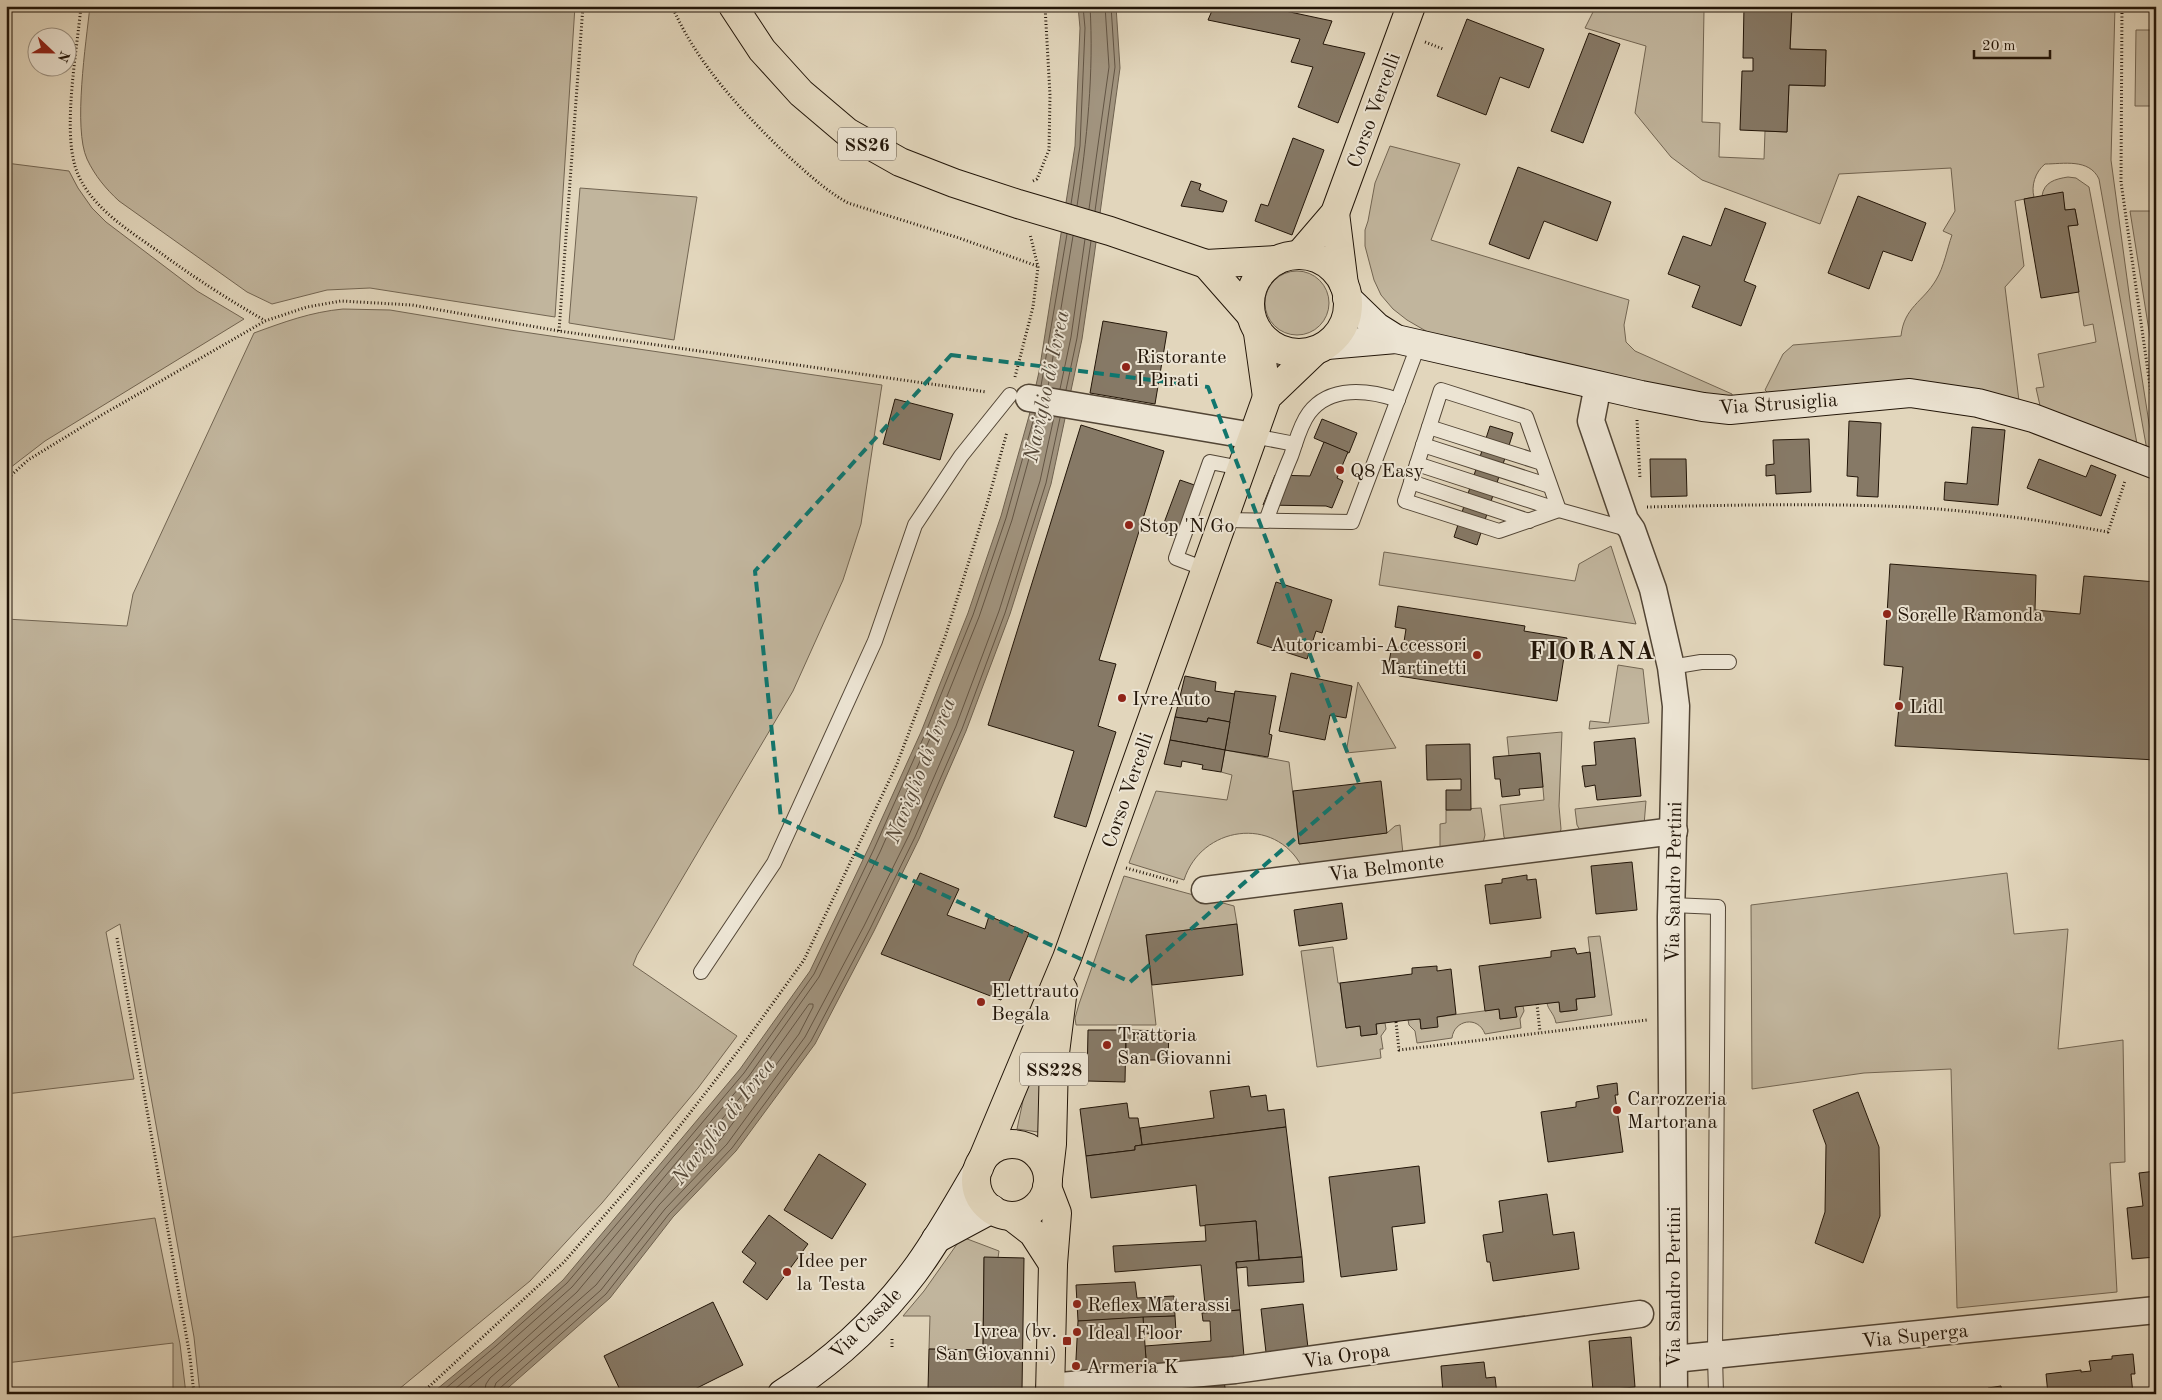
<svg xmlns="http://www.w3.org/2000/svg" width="2162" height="1400" viewBox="0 0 2162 1400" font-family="'Old Standard TT',serif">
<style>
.green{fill:#c1b59d;stroke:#726552}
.water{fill:#a1947f;stroke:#6e614f}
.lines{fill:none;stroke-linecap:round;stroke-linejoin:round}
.shore{stroke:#625444;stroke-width:1}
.building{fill:#867966;stroke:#221508}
.lane-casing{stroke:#524535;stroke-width:16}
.street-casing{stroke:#524535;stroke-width:29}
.secondary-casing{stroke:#221508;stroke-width:30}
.primary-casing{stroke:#221508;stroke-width:30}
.path{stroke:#221508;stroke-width:3;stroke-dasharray:1 2.5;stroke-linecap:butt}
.lane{stroke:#ece4d3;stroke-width:14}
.street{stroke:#ece4d3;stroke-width:26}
.secondary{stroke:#ece4d3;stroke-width:28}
.primary{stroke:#e2d6bc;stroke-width:28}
.marked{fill:none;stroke:#0f766e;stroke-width:4;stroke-dasharray:10 6;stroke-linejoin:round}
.poi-dot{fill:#8f2418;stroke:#ece4d3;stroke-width:2}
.labels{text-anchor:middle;stroke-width:4;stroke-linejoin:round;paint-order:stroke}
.shield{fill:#ece4d3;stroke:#5f5345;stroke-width:1}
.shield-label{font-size:19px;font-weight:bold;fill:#221508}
.street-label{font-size:20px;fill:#221508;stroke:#ece4d3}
.poi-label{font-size:20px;fill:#221508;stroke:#ece4d3;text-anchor:start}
.water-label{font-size:21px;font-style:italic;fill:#554838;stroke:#ece4d3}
.district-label{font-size:25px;font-weight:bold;letter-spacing:1px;fill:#221508;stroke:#ece4d3}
</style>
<rect width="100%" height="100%" fill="#e2d6bc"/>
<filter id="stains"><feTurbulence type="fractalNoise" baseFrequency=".004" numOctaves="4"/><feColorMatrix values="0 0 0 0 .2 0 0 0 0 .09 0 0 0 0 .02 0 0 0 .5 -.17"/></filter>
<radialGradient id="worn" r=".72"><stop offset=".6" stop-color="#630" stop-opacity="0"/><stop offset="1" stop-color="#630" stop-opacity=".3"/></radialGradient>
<g class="green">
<path d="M90 6H575L555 317 370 288 327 290 272 304 247 292 119 201C106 189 95 176 87 159 73 128 86 43 90 6Z"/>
<path d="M1596 6H1723L1724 11H1704L1702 122 1720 123 1719 157 1764 159 1765 131 1787 132 1789 85 1825 86 1826 50 1790 49 1792 6H2115L2111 160 2131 308 2154 455 2148 456 2099 179C2089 158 2063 164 2045 164 2035 172 2031 186 2034 197L2015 201 2024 266 2005 287 2020 409 1769 394 1765 390 1783 354 1793 345 1901 336C1904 307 1923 302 1936 280 1944 267 1947 249 1952 235L1943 231 1955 211 1951 168 1839 174 1820 224 1702 180 1671 157 1635 113 1646 46 1585 28Z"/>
<path d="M2136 30H2156V106H2135Z"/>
<path d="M1390 146 1460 164 1431 240 1629 300 1624 325 1626 342 1635 351 1732 394 1733 401 1438 338 1407 320 1393 309 1381 295 1374 280 1365 246V230L1368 221 1375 183Z"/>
<path d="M6 163 69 171 78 188 92 208 106 222 197 291 244 319 45 441 6 471Z"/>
<path d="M2068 177 2076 178 2089 187 2138 449 2041 410 2036 388 2044 387 2038 354 2096 342 2093 324 2084 326 2068 226 2078 225 2075 209 2065 210 2062 193 2042 196C2044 182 2055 179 2068 177Z"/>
<path d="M580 188 697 197 674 340 569 323Z"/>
<path d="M2130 211H2156V375Z"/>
<circle cx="1297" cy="303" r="32"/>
<path d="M343 309 390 310 510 330 882 385 881 391 861 524 843 580 793 691 637 955 633 965 737 1036 698 1088 602 1203 530 1281 393 1394H200L194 1337 120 924 106 932 134 1079 6 1094V619L127 626 133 594 254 333C284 322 311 312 343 309Z"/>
<path d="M1611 546 1636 624 1379 585 1384 552 1575 581 1579 564Z"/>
<path d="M1618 665 1643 669 1649 723 1589 729 1590 721 1609 723Z"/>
<path d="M1358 682 1396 748 1346 753Z"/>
<path d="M1562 732 1559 806 1561 829 1559 836 1508 842 1504 837 1500 805 1544 800 1540 753 1509 756 1507 737Z"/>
<path d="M1225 750 1289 762 1299 844 1387 833 1395 826 1400 825 1403 854 1302 867C1275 815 1201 826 1184 880L1129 863 1156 791 1227 800 1232 775 1221 772Z"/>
<path d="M1646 801 1644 825 1581 832 1577 825 1575 809Z"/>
<path d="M1481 808 1485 835 1483 843 1440 848V824L1446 823V810Z"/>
<path d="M2007 873 2014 934 2068 929 2058 1049 2123 1040 2125 1162 2110 1163 2117 1292 1957 1308 1951 1069 1864 1073 1752 1089 1751 905Z"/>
<path d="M1124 876 1234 906 1237 924 1146 935 1156 1025H1076L1075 1018 1079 1004Z"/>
<path d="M1600 936 1612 1015 1556 1023C1554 1013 1548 1010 1547 1003L1559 1002 1561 1012 1577 1010 1576 999 1595 997 1588 937Z"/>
<path d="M1333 947 1338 983H1340L1346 1028 1360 1026 1361 1036 1377 1034 1376 1024 1385 1023 1386 1029 1381 1036 1383 1049H1380L1381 1058 1317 1067 1301 951Z"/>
<path d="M1523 1006 1524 1011 1520 1019 1521 1028 1485 1034C1478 1015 1454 1020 1452 1038L1417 1043 1415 1031 1409 1025 1408 1020 1420 1019 1421 1029 1437 1017 1499 1009 1500 1019 1516 1017 1515 1007Z"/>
<path d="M1032 1058 1046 1060 1045 1133 1017 1129Z"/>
<path d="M155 1218 180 1344 186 1394H173V1343L6 1363V1238Z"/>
<path d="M962 1237 999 1251 998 1258H984L983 1350 929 1349 930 1316H903L924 1291Z"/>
</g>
<path class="water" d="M1078 6H1116L1120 68 1094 257 1082 339 1051 484 1010 614 966 731 919 839 874 931 815 1044 736 1151 673 1217 610 1298 501 1394H431L493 1343 563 1280 740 1069 810 971 869 847 921 732 968 613 1001 516 1029 416 1039 372 1075 146 1080 28Z"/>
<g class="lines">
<g class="shore">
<path d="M1071 204 1080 146 1085 28 1083 6"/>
<path d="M1077 206C1087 141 1094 72 1090 6"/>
<path d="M1089 209 1109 67 1105 6"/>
<path d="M1095 211 1115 67 1111 6"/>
<path d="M1041 386 1067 234"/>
<path d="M1048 387 1073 236"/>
<path d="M1060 389 1071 337 1085 239"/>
<path d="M1066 390 1077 338 1091 241"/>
<path d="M439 1394 496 1346 567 1283 744 1073 814 974 874 849 925 734 973 615 1006 518 1035 414"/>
<path d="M449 1394 500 1351 572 1287 749 1076 819 977 880 852 931 736 979 617 1012 520 1041 415"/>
<path d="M461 1394 505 1357 577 1292 754 1081 809 1004H813V1007L799 1034 721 1139 659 1205 596 1285 490 1378 486 1384 484 1394"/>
<path d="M492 1394 496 1383 601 1290 665 1209 727 1144 805 1037 864 926 909 835 956 726 999 611 1040 481 1054 417"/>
<path d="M498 1394 500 1388 606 1294 669 1214 732 1148 811 1041 870 929 915 837 962 729 1005 613 1046 483 1060 418"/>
</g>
</g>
<g class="building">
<path d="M1214 6H1262L1332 21 1323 44 1365 53 1338 123 1298 107 1313 67 1291 62 1300 39 1208 20Z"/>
<path d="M1744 6H1792L1790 49 1826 50 1825 86 1789 85 1787 132 1740 130 1742 71H1753V58H1743Z"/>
<path d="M1467 19 1544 49 1529 88 1500 77 1486 115 1437 96Z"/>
<path d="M1589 33 1620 44 1583 143 1551 131Z"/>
<path d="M1293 138 1324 150 1292 235 1255 221 1261 204 1268 206Z"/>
<path d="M1518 167 1611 202 1597 241 1544 221 1529 259 1489 244Z"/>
<path d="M1191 181 1201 184 1199 190 1227 201 1223 212 1181 206Z"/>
<path d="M2063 192 2065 210 2075 209 2078 225 2068 226 2079 292 2041 298 2024 199Z"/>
<path d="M1858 196 1926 223 1912 261 1883 251 1869 289 1828 273Z"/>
<path d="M1725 208 1766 223 1744 281 1756 286 1741 326 1692 307 1700 286 1668 274 1683 236 1711 246Z"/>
<path d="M1103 321 1167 332 1155 404 1090 393Z"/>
<path d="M895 399 953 414 940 460 883 444Z"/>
<path d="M1322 419 1357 433 1349 453 1314 438Z"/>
<path d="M1849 421 1881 423 1878 497 1857 496 1858 477 1847 476Z"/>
<path d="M1081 425 1164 451 1099 660 1116 664 1098 726 1116 732 1086 827 1054 817 1074 751 988 725Z"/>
<path d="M1490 426 1513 433 1477 545 1454 537Z"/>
<path d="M1972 427 2005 430 1998 505 1944 500 1945 482 1967 484Z"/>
<path d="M1809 439 1811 492 1776 494 1775 475 1766 476V465L1774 464 1773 440Z"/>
<path d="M1324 442 1348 452 1337 478 1343 481 1332 508 1326 506 1263 505 1275 475 1310 476Z"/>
<path d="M1650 459H1686L1687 496 1651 497Z"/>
<path d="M2039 459 2086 477 2091 465 2116 475 2101 516 2027 488Z"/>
<path d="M1180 480 1206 489 1186 541 1161 531Z"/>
<path d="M1890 564 2036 575 2035 610 2080 614 2084 576 2156 582V760L1895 746 1903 667 1884 665Z"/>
<path d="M1276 582 1332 600 1322 633 1316 631 1307 659 1257 643Z"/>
<path d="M1398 606 1525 626 1524 631 1567 638 1557 701 1399 676 1401 664 1389 662 1392 646 1403 648 1406 629 1395 627Z"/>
<path d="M1291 673 1352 686 1346 718 1330 715 1325 740 1279 731Z"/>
<path d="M1185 676 1216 682 1215 691 1235 694 1230 722 1208 718 1207 722 1175 717Z"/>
<path d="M1235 691 1276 696 1269 734 1272 735 1268 757 1225 750Z"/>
<path d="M1175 717 1207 722 1208 718 1230 722 1225 750 1170 740Z"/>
<path d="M1635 738 1641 796 1597 800 1595 785 1585 787 1582 766 1596 765 1594 742Z"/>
<path d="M1170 740 1225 750 1221 772 1202 769 1203 765 1182 761 1181 767 1164 764Z"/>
<path d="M1470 744 1471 810H1446V790H1461V779L1427 780 1426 745Z"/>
<path d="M1540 753 1543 787 1519 789 1520 795 1502 797 1500 779H1495L1493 757Z"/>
<path d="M1381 781 1387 833 1299 844 1293 791Z"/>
<path d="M1632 862 1637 910 1596 914 1591 866Z"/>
<path d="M920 873 959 889 947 915 985 929 989 916 1029 933 1001 1000 881 954Z"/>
<path d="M1527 875V880L1536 879 1541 918 1490 924 1485 885 1502 883V879Z"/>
<path d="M1342 903 1347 939 1299 946 1294 910Z"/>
<path d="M1237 924 1243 975 1152 985 1146 935Z"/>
<path d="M1575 948 1577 954 1590 952 1595 997 1576 999 1577 1010 1560 1012 1559 1002 1515 1007 1517 1017 1500 1019 1499 1009 1485 1011 1479 966 1551 957V951Z"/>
<path d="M1437 966V971L1451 969 1456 1014 1437 1017 1438 1027 1421 1029 1420 1019 1408 1020 1376 1024 1377 1034 1361 1036 1360 1026 1346 1028 1340 983 1412 974V968Z"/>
<path d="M1088 1030H1126L1125 1082 1087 1081Z"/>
<path d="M1126 1030 1169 1031 1168 1060H1126Z"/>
<path d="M1617 1083 1618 1095H1615L1623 1152 1548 1162 1541 1112 1576 1107V1102L1599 1098 1597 1086Z"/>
<path d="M1249 1086 1251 1097 1266 1095 1268 1111 1284 1109 1286 1127 1142 1145 1140 1128 1214 1118 1210 1091Z"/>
<path d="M1858 1092 1879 1147 1880 1216 1863 1263 1815 1243 1825 1212 1826 1145 1813 1110Z"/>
<path d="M1127 1103 1129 1118H1138L1142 1145 1135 1146V1150L1086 1156 1080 1109Z"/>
<path d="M1286 1127 1302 1257 1259 1260 1256 1221 1200 1226 1196 1185 1091 1198 1086 1156 1135 1150V1146L1142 1145Z"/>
<path d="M819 1154 866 1184 832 1239 784 1210Z"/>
<path d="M1419 1166 1425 1223 1392 1227 1397 1270 1341 1277 1329 1177Z"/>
<path d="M2156 1171V1257L2132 1259 2127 1208 2143 1206 2139 1173Z"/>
<path d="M1547 1194 1553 1235 1574 1232 1579 1269 1493 1281 1490 1262H1487L1483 1235 1503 1232 1499 1201Z"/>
<path d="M769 1215 808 1244 767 1300 743 1282 756 1263 742 1252Z"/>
<path d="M1256 1221 1259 1260 1236 1262 1240 1310 1202 1313V1304H1205L1201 1265 1115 1272 1113 1246 1206 1241 1205 1225Z"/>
<path d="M984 1257 1024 1258 1022 1390 928 1389 929 1349 983 1350Z"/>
<path d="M1302 1257 1304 1282 1248 1286 1247 1267 1237 1268 1236 1262Z"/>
<path d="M1135 1282 1137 1298 1174 1296 1175 1316 1078 1321 1076 1285Z"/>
<path d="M713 1302 743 1365 685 1394H622L604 1356Z"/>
<path d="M1303 1304 1308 1348 1267 1361 1261 1309Z"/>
<path d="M1240 1310 1245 1368 1147 1373 1145 1346 1211 1341 1210 1321H1203L1202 1313Z"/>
<path d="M1175 1316 1176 1332 1144 1334 1143 1317Z"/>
<path d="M1143 1317 1147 1373 1075 1378 1078 1321Z"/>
<path d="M1631 1337 1635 1387 1593 1391 1589 1341Z"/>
<path d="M2133 1354 2135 1374H2131L2133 1394H2048L2046 1374 2081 1370V1372L2091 1371 2089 1361 2112 1359V1356Z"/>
<path d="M1484 1362 1486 1378 1495 1377 1497 1394H1443L1441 1366Z"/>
<path d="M1224 1381 1226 1394H1165L1164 1386Z"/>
<path d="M2001 1386 2002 1394H1972L1989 1391 1988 1388Z"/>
<path d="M989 1389 1014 1390V1394H989Z"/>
</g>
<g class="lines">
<defs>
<g id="lane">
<path d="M1441 390 1526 417 1559 510 1499 531 1405 501Z"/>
<path d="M1429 427 1542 463"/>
<path d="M1253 436 1295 444"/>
<path d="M1423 445 1550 486"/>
<path d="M1417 464 1559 510 1631 530"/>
<path d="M1411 482 1529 521"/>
<path d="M1223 520 1352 522 1418 346"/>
<path d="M1266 521C1274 499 1282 477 1291 456 1296 442 1300 425 1309 413 1330 385 1369 390 1398 400"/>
<path d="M1205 569 1176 558 1210 462 1241 468"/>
<path d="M1671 667 1701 662H1729"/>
<path d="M1672 905 1718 907 1715 1356 1716 1394"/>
<path d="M701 972 774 863 875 641 915 525 961 456 1010 395"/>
</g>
<g id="street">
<path d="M1598 385 1591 421 1625 520 1632 530 1653 589 1671 667 1676 706 1671 917 1674 1394"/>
<path d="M1029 398 1253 436"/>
<path d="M1205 890 1674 831"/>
<path d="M1674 1359 2156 1310"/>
<path d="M1050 1387 1235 1370 1640 1314"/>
</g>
<g id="secondary">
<path d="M1347 298 1377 327 1396 339 1641 395 1703 407 1730 410 1910 393 1978 403 2033 418 2156 465"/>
<path d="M1327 345 1396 339"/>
<path d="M936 1239 992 1209"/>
<path d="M782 1394C832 1362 878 1320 914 1272 938 1240 958 1203 979 1168"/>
</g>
<g id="primary">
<path d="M733 6 762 50 801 93 847 132 900 162 954 183 1018 204 1110 231 1206 264 1277 260"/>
<path d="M1335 213 1344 285"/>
<circle cx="1299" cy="304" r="49"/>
<path d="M1299 255 1335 213 1411 6"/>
<path d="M1206 264 1250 314"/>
<path d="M1258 333 1267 397"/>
<circle cx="1012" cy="1180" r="36"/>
<path d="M981 1163 1067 958 1267 397 1314 352"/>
<path d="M1048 1178 1052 1144 1054 1061 1063 989"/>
<path d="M1047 1187 1057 1213 1053 1264 1050 1394"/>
<path d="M1011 1216 1033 1233 1053 1264"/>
</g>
</defs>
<use href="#lane" class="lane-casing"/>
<use href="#street" class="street-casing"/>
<use href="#secondary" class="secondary-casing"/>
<use href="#primary" class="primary-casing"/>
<g class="path">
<path d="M81 6C77 50 63 125 75 166 87 206 130 231 162 254 195 278 229 300 264 320"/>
<path d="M672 6C697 64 743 113 788 156 807 173 825 190 848 203L959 238 1037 266"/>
<path d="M2122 6 2121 182 2156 428"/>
<path d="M1425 42 1443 49"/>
<path d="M1033 181 1037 179 1049 150 1050 95 1045 6"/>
<path d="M559 331 583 6"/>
<path d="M1015 377 1033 307 1038 267 1030 234"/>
<path d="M1637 420 1640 479"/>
<path d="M6 480 28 460 100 416 265 321 307 307 341 301 412 305 559 331 987 392"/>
<path d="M1647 507C1734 505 1821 503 1909 507 1976 511 2042 520 2108 532L2125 481"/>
<path d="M1126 868 1180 883"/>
<path d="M117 938 190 1357 194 1394"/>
<path d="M1537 1004 1540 1032"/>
<path d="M1396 1022 1399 1050 1647 1020"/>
<path d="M892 1347V1338"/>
<path d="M421 1394 564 1262 658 1154 742 1046 804 960 897 764 946 634 987 504 1007 432"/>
</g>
<use href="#lane" class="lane"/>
<use href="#street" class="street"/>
<use href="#secondary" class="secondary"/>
<use href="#primary" class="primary"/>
</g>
<path class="marked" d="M951 355 1208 387 1359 783 1130 982 781 819 755 571Z"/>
<g class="poi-dot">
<circle cx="1126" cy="367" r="5"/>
<circle cx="1340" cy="470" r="5"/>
<circle cx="1129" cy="525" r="5"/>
<circle cx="1887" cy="614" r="5"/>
<circle cx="1477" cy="655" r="5"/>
<circle cx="1122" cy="698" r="5"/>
<circle cx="1899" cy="706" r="5"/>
<circle cx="981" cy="1002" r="5"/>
<circle cx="1107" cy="1045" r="5"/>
<circle cx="1617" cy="1110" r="5"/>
<circle cx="787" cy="1272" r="5"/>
<circle cx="1077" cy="1304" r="5"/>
<circle cx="1077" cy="1332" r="5"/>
<rect x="1062" y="1336" width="10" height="10" rx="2.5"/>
<circle cx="1076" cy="1366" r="5"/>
</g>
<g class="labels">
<g class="shield">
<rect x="838" y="127.5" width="58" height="33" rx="4"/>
<rect x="1020" y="1052.5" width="68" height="33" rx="4"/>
</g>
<g class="shield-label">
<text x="867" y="151">SS26</text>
<text x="1054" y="1076">SS228</text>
</g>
<g class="street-label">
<text transform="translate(1373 110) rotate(-70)" y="7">Corso Vercelli</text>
<text transform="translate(1778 403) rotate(-4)" y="7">Via Strusiglia</text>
<text transform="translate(1127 790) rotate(-71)" y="7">Corso Vercelli</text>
<text transform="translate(1386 867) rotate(-7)" y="7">Via Belmonte</text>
<text transform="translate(1673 882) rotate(-89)" y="7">Via Sandro Pertini</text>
<text transform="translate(1673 1287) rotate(-90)" y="7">Via Sandro Pertini</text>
<text transform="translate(865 1323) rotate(-45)" y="7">Via Casale</text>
<text transform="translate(1915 1335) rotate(-6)" y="7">Via Superga</text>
<text transform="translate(1346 1355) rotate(-8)" y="7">Via Oropa</text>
</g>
<g class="poi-label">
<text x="1136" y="363">Ristorante<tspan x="1136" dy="23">I Pirati</tspan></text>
<text x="1350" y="477">Q8 Easy</text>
<text x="1139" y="532">Stop 'N Go</text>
<text x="1897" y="621">Sorelle Ramonda</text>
<text x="1467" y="651" text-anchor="end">Autoricambi-Accessori<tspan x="1467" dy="23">Martinetti</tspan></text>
<text x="1132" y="705">IvreAuto</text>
<text x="1909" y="713">Lidl</text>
<text x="991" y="997">Elettrauto<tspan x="991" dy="23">Begala</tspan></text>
<text x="1117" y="1041">Trattoria<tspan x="1117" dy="23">San Giovanni</tspan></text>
<text x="1627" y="1105">Carrozzeria<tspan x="1627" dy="23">Martorana</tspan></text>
<text x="797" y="1267">Idee per<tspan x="797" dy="23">la Testa</tspan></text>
<text x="1087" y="1311">Reflex Materassi</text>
<text x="1057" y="1337" text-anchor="end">Ivrea (bv.<tspan x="1057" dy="23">San Giovanni)</tspan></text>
<text x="1087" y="1339">Ideal Floor</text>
<text x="1086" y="1373">Armeria K</text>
</g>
<g class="water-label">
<text transform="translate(1046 386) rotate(-78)" y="7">Naviglio di Ivrea</text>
<text transform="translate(920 770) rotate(-68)" y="7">Naviglio di Ivrea</text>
<text transform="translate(723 1121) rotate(-52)" y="7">Naviglio di Ivrea</text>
</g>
<g class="district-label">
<text x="1592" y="659">FIORANA</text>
</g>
</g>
<rect width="2162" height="1400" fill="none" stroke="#e2d6bc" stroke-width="25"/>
<rect x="8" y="8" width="2147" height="1385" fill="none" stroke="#221508" stroke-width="2.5"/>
<rect x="12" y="12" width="2137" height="1375" fill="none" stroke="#221508"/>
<g transform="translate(52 52) rotate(112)"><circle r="24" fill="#ece4d3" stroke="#9b9182"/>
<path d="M0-4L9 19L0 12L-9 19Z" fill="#8f2418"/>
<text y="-8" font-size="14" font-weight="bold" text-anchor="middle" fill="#221508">N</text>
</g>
<path d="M1974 50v8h76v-8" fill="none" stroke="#221508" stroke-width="2.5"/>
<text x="1982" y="50" font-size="15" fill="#221508" stroke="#ece4d3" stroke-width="4" paint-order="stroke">20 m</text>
<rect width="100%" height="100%" filter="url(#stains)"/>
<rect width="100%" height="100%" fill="url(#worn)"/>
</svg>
